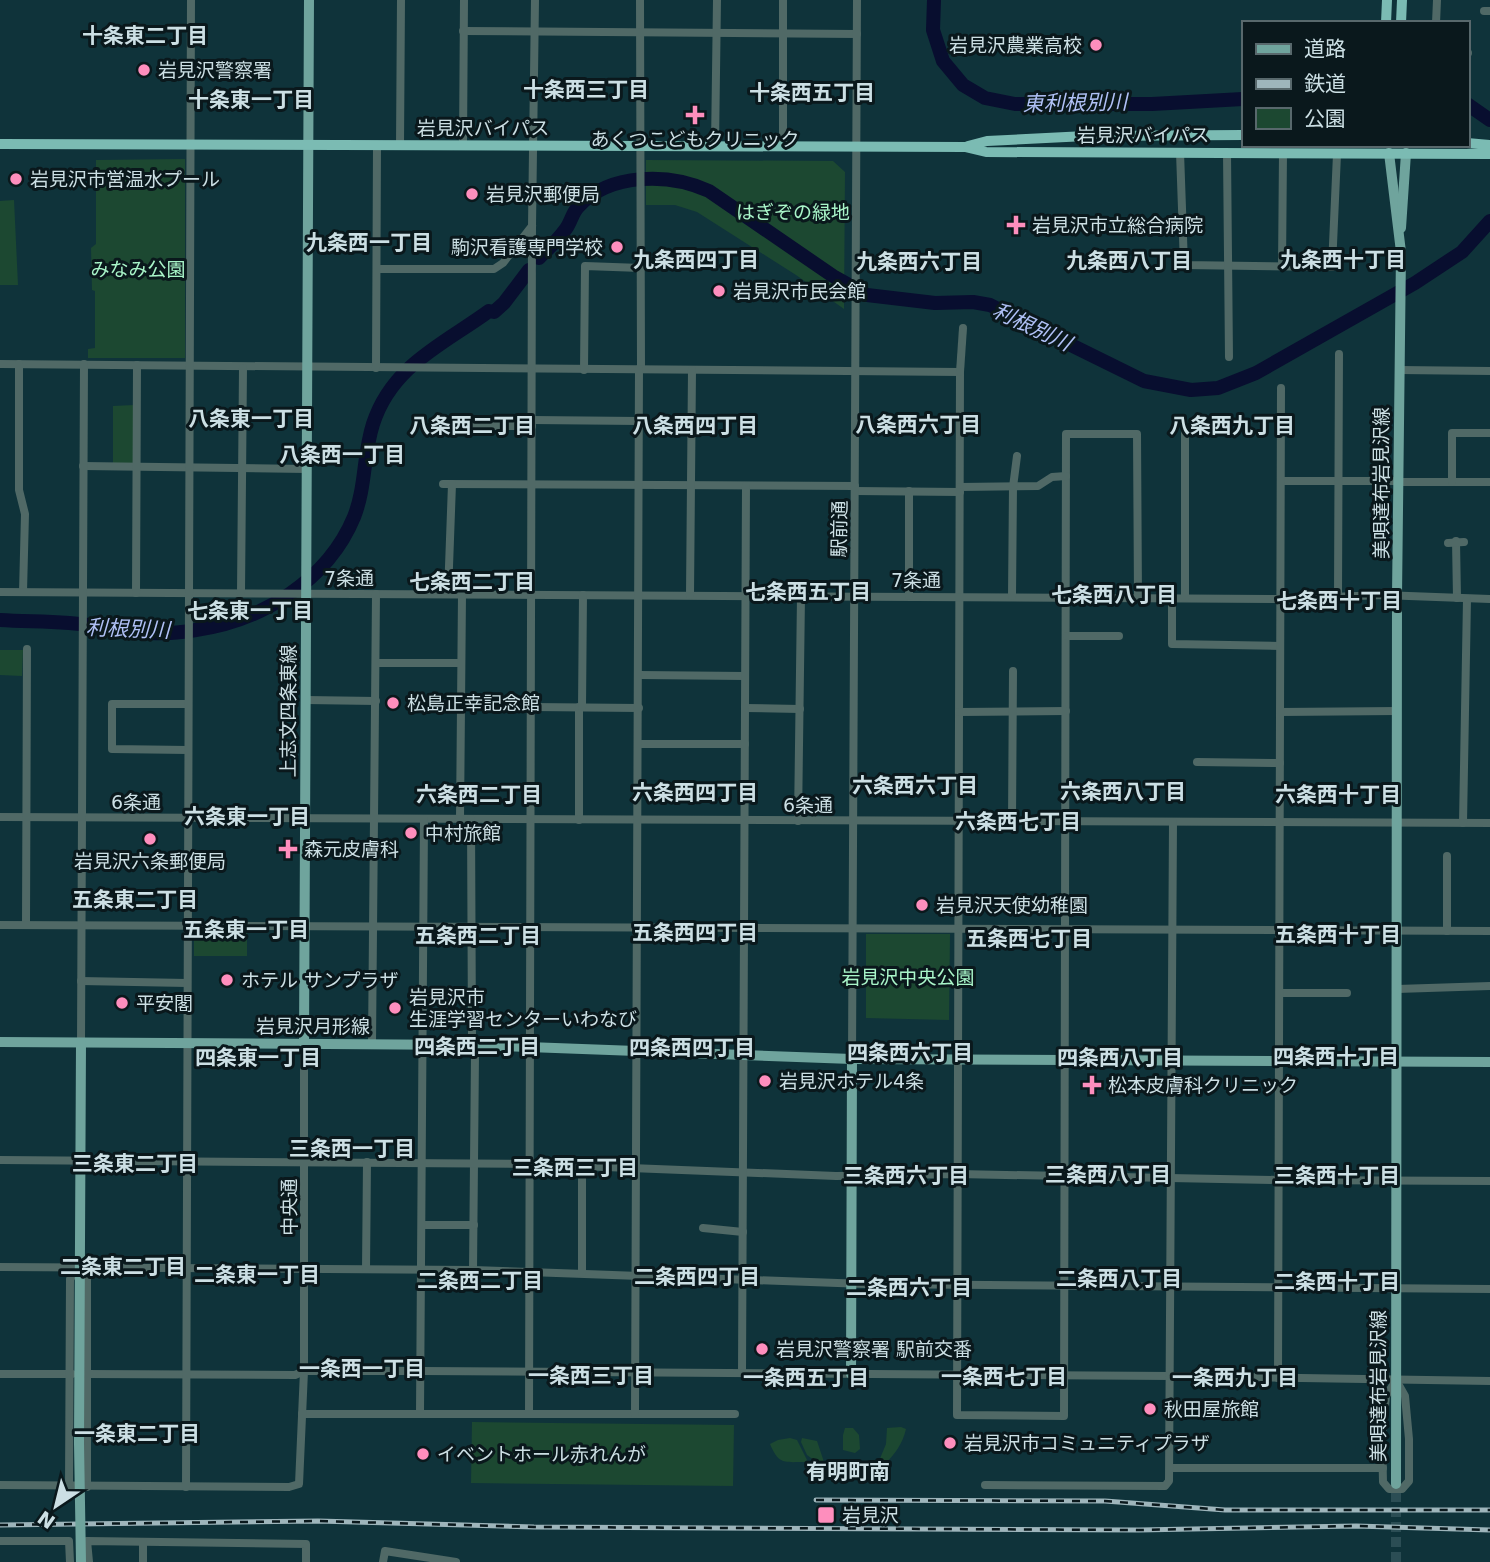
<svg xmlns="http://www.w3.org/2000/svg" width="1490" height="1562" viewBox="0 0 1490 1562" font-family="'DejaVu Sans','Noto Sans JP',sans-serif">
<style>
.green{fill:#1c4831}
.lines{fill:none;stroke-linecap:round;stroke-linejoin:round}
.river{stroke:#080e2f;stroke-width:14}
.major-tunnel{stroke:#2b4d54;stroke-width:10;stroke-dasharray:10 5;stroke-linecap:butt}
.minor{stroke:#506966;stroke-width:8}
.major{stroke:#6fa49d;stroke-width:10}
.highway{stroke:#7bbbb3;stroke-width:10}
.rail-casing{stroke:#9eb5bb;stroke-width:5}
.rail{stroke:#0a181c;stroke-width:2.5;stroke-dasharray:8;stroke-linecap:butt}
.major-bridge{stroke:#6fa49d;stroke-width:10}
.poi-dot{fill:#fe8ebd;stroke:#0a181c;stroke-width:2.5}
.labels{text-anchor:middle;stroke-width:6;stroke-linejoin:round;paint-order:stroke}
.poi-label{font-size:19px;fill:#ccdfe4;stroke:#0a181c;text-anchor:start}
.street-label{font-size:19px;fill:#ccdfe4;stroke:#0a181c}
.park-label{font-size:19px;fill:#a9f5c9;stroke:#0a181c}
.neighbourhood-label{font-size:21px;font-weight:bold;fill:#ccdfe4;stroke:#0a181c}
.water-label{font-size:21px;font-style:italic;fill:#b0c1f6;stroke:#0a181c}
</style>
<rect width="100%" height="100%" fill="#0f333a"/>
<g class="green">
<path d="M185 159V358H88V349L95 348V291L92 290 91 248 96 244V160Z"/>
<path d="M646 160 833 161 845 172 844 309 796 275 697 212 675 205H646Z"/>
<path d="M14 200 18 285H0V201Z"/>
<path d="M134 405 135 464H113V406Z"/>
<path d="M0 650H23L22 676 0 675Z"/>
<rect x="194" y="932" width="53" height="24"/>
<path d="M866 934H950L949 1020 866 1018Z"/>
<path d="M472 1422 734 1425 733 1486 471 1483Z"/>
<path d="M901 1427 906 1429C903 1443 895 1454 885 1464H881L879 1461 886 1444 887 1428Z"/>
<path d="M845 1428H853L859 1435 860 1449 855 1453 843 1450V1435Z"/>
<path d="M790 1438 797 1440 807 1460 805 1462C784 1462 779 1465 770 1444L778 1440Z"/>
<path d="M802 1438 817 1441 824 1462 818 1463 807 1455 801 1442Z"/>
</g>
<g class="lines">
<g class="river">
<path d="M934 0 933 30 943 61 963 85 985 98 1015 104H1152L1243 99"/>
<path d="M1467 104 1490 120"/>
<path d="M539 258C548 249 558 240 565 230 571 223 572 213 578 207 610 172 670 173 709 191L833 276 867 295 935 303 973 302 990 305 1144 381 1191 390 1218 388 1256 373 1415 283 1462 252 1490 221"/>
<path d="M0 620C32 622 64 621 96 626 105 627 113 630 122 631 145 634 173 634 196 630 262 621 328 580 354 517 366 487 363 455 373 424 392 365 444 344 489 311L494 312 504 303 529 270"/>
</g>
<path class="major-tunnel" d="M1396 1562V1484"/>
<g class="minor">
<path d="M640 0 641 369"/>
<path d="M1484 11H1490"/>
<path d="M1436 23 1437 0"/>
<path d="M463 31 857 34"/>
<path d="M1467 53H1468"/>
<path d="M463 144 464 0"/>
<path d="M400 145 401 0"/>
<path d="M715 146 717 0"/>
<path d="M783 146V0"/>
<path d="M1180 152 1184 265 1332 267 1337 154"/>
<path d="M1227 153 1229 357"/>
<path d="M1282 267 1283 153"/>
<path d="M377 269H494L503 263 532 226"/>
<path d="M0 364 960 372 957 1415 1064 1416 1066 434H1137L1138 597"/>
<path d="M19 364V490L25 514 23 592"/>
<path d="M376 368 377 145"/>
<path d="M584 370 585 266 641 268"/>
<path d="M1399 370 1490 371"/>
<path d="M960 372 963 328"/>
<path d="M532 420 639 421"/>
<path d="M455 426H532"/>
<path d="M83 466 307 469"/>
<path d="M1281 481H1399"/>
<path d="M1399 482H1490"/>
<path d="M1452 482V433H1490"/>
<path d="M443 484 855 486"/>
<path d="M960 487 1038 486 1052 477 1066 476"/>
<path d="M855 491 960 492"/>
<path d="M1456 541 1457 598"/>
<path d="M1448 543 1464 542"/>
<path d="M0 592 1280 599 1382 595 1490 599"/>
<path d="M136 593 137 365"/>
<path d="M241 593 243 368"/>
<path d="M448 594 452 484"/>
<path d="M690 595 692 370"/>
<path d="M1338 595 1339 354"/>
<path d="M909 596V491"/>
<path d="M1012 596 1013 487 1017 456"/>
<path d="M1172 598V644L1280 646"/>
<path d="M1185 598V433"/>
<path d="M1067 636H1119"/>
<path d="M376 663H461"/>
<path d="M639 675 745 676"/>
<path d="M306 700 376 701"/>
<path d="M188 704H112V749L188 750"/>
<path d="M532 707 639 708"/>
<path d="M579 707V820"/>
<path d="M582 707 583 595"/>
<path d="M745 708 800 709"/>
<path d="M959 712 1066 711"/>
<path d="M1280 712 1397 711"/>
<path d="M638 744H745"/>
<path d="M1197 762 1280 763"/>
<path d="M0 817 1490 823"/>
<path d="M460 819 462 594"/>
<path d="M471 819 472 1036 475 1054 473 1270"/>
<path d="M798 821 801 596"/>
<path d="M1012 821 1013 671"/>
<path d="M1463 823 1467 599"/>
<path d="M1447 856V931"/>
<path d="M26 924 27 649"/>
<path d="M0 925 1490 931"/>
<path d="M81 981 187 983"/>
<path d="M1397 989 1490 986"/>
<path d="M1280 993H1347"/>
<path d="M81 1043 84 364"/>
<path d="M372 1044 376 594"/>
<path d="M852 1059 857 0"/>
<path d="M0 1160 529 1164 836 1176 957 1174 1278 1180 1490 1181"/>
<path d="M422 1225H474"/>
<path d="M703 1228 743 1232"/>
<path d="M0 1267 473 1270 865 1284 1490 1289"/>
<path d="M79 1267 87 1279V1487"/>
<path d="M366 1269 367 1162"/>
<path d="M582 1273V1165"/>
<path d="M742 1373 746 486"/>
<path d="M0 1374H72"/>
<path d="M85 1374 295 1375 304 1371H421L1171 1376 1490 1381"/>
<path d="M1278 1378 1281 388"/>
<path d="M1396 1380 1405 1396 1409 1439V1481L1402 1489H1389L1383 1482 1382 1437 1386 1396Z"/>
<path d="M420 1413 424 819"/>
<path d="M529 1413 532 226 535 0"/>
<path d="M302 1414H735"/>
<path d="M635 1414 639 369"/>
<path d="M1170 1468H1383"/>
<path d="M0 1485 289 1487 299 1484 304 1371V1043"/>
<path d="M985 1485 1165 1486 1169 1481 1173 822"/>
<path d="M69 1487 70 1279 79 1267"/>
<path d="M186 1487 191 0"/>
<path d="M0 1541H69L70 1562"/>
<path d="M89 1562 87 1541 306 1544V1562"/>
<path d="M143 1562V1542"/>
<path d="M383 1562 385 1551 456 1562"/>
</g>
<g class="major">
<path d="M1389 153 1401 252 1397 596 1396 1484"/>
<path d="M1401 228 1406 153"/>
<path d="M0 1042 473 1045 852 1059 1490 1062"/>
<path d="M304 1043 309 0"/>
<path d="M851 1374 852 1059"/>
<path d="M79 1443 81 1043"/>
</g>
<g class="highway">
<path d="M1386 23 1387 0"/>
<path d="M1401 23 1402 0"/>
<path d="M1467 143 1490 145"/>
<path d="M0 144 965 147 986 152 1490 154"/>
<path d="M968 146 987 141 1086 136 1243 135"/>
</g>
<defs>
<g id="rail">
<path d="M816 1500 1105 1501 1225 1510H1490"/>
<path d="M0 1525 318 1521 534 1527 1139 1530 1356 1526 1490 1530"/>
</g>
</defs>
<use href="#rail" class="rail-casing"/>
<use href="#rail" class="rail"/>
<path class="major-bridge" d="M79 1443 81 1562"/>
</g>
<g class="poi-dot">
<circle cx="1096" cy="45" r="7"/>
<circle cx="144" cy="70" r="7"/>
<path d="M691.5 104.5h7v7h7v7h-7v7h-7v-7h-7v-7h7z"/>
<circle cx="16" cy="179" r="7"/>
<circle cx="472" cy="194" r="7"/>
<path d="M1012.5 214.5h7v7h7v7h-7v7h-7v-7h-7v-7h7z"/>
<circle cx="617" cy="247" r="7"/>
<circle cx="719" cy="291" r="7"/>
<circle cx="393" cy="703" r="7"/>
<circle cx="411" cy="833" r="7"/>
<circle cx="150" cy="839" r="7"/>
<path d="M284.5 838.5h7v7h7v7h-7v7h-7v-7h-7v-7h7z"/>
<circle cx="922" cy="905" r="7"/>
<circle cx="227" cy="980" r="7"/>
<circle cx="122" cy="1003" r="7"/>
<circle cx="395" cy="1008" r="7"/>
<circle cx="765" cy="1081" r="7"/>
<path d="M1088.5 1074.5h7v7h7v7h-7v7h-7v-7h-7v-7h7z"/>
<circle cx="762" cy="1349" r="7"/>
<circle cx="1150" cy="1409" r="7"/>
<circle cx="950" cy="1443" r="7"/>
<circle cx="423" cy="1454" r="7"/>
<rect x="817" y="1506" width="18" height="18" rx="3.5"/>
</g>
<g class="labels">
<g class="poi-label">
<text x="1082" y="52" text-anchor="end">岩見沢農業高校</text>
<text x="158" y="77">岩見沢警察署</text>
<text x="695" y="146" text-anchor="middle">あくつこどもクリニック</text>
<text x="30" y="186">岩見沢市営温水プール</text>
<text x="486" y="201">岩見沢郵便局</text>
<text x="1032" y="232">岩見沢市立総合病院</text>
<text x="603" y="254" text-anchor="end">駒沢看護専門学校</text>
<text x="733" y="298">岩見沢市民会館</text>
<text x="407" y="710">松島正幸記念館</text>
<text x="425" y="840">中村旅館</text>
<text x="304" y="856">森元皮膚科</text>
<text x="150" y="868" text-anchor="middle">岩見沢六条郵便局</text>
<text x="936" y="912">岩見沢天使幼稚園</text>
<text x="241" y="987">ホテル サンプラザ</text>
<text x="409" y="1004">岩見沢市<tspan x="409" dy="22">生涯学習センターいわなび</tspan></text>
<text x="136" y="1010">平安閣</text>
<text x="779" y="1088">岩見沢ホテル4条</text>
<text x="1108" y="1092">松本皮膚科クリニック</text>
<text x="776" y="1356">岩見沢警察署 駅前交番</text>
<text x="1164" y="1416">秋田屋旅館</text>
<text x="964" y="1450">岩見沢市コミュニティプラザ</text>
<text x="437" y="1461">イベントホール赤れんが</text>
<text x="842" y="1522">岩見沢</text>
</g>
<g class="street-label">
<text x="483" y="135">岩見沢バイパス</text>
<text x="1143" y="142">岩見沢バイパス</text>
<text transform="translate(1381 483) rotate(-90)" y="7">美唄達布岩見沢線</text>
<text transform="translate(839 529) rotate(-89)" y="7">駅前通</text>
<text x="349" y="585">7条通</text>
<text x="916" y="587">7条通</text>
<text transform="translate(288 711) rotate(-90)" y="7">上志文四条東線</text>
<text x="136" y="809">6条通</text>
<text x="808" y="812">6条通</text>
<text x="313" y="1033">岩見沢月形線</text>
<text transform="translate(289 1207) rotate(-90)" y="7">中央通</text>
<text transform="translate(1378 1386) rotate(-90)" y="7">美唄達布岩見沢線</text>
</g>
<g class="park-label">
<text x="793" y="219">はぎぞの緑地</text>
<text x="138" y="276">みなみ公園</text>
<text x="908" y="984">岩見沢中央公園</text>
</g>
<g class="neighbourhood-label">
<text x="145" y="43">十条東二丁目</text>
<text x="586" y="97">十条西三丁目</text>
<text x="812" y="100">十条西五丁目</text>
<text x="251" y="107">十条東一丁目</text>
<text x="369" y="250">九条西一丁目</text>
<text x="696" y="267">九条西四丁目</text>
<text x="1343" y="267">九条西十丁目</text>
<text x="1129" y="268">九条西八丁目</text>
<text x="919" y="269">九条西六丁目</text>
<text x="251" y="426">八条東一丁目</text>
<text x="918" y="432">八条西六丁目</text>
<text x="472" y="433">八条西二丁目</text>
<text x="695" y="433">八条西四丁目</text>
<text x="1232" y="433">八条西九丁目</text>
<text x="342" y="462">八条西一丁目</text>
<text x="472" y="589">七条西二丁目</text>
<text x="808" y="599">七条西五丁目</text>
<text x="1114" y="602">七条西八丁目</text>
<text x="1339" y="608">七条西十丁目</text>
<text x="250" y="618">七条東一丁目</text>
<text x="915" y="793">六条西六丁目</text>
<text x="1123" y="799">六条西八丁目</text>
<text x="695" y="800">六条西四丁目</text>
<text x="479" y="802">六条西二丁目</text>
<text x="1338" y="802">六条西十丁目</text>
<text x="247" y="824">六条東一丁目</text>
<text x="1018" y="829">六条西七丁目</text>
<text x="135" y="907">五条東二丁目</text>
<text x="246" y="937">五条東一丁目</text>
<text x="695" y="940">五条西四丁目</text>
<text x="1338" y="942">五条西十丁目</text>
<text x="478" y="943">五条西二丁目</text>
<text x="1029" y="946">五条西七丁目</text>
<text x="477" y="1054">四条西二丁目</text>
<text x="692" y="1055">四条西四丁目</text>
<text x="910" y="1060">四条西六丁目</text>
<text x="1336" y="1064">四条西十丁目</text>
<text x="258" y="1065">四条東一丁目</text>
<text x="1120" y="1065">四条西八丁目</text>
<text x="352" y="1156">三条西一丁目</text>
<text x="135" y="1171">三条東二丁目</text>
<text x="575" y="1175">三条西三丁目</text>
<text x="1108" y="1182">三条西八丁目</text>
<text x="906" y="1183">三条西六丁目</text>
<text x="1337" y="1183">三条西十丁目</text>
<text x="123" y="1274">二条東二丁目</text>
<text x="257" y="1282">二条東一丁目</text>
<text x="697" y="1284">二条西四丁目</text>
<text x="1119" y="1286">二条西八丁目</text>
<text x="480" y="1288">二条西二丁目</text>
<text x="1337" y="1289">二条西十丁目</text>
<text x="909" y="1295">二条西六丁目</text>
<text x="362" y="1376">一条西一丁目</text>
<text x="591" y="1383">一条西三丁目</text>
<text x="1004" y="1384">一条西七丁目</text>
<text x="806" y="1385">一条西五丁目</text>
<text x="1235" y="1385">一条西九丁目</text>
<text x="137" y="1441">一条東二丁目</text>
<text x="848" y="1479">有明町南</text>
</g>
<g class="water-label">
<text transform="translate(1075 103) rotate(-1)" y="7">東利根別川</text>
<text transform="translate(1032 327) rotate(25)" y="7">利根別川</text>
<text transform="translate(128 629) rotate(2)" y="7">利根別川</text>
</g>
</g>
<rect x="1242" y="21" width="228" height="126" fill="#0a181c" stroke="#58686c" stroke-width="2"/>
<rect x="1256" y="44" width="35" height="10" fill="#6fa49d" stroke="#58686c" stroke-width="2"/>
<text x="1304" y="56" font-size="21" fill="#ccdfe4">道路</text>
<rect x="1256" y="79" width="35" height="10" fill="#9eb5bb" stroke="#58686c" stroke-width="2"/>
<text x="1304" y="91" font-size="21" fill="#ccdfe4">鉄道</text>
<rect x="1256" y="108" width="35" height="21" fill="#1c4831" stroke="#58686c" stroke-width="2"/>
<text x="1304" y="126" font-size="21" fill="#ccdfe4">公園</text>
<g transform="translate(56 1506) rotate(215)" stroke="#0a181c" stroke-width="5" paint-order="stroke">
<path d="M0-5L12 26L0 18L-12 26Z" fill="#ccdfe4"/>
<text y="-10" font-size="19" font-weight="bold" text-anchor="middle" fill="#ccdfe4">N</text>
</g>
</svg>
